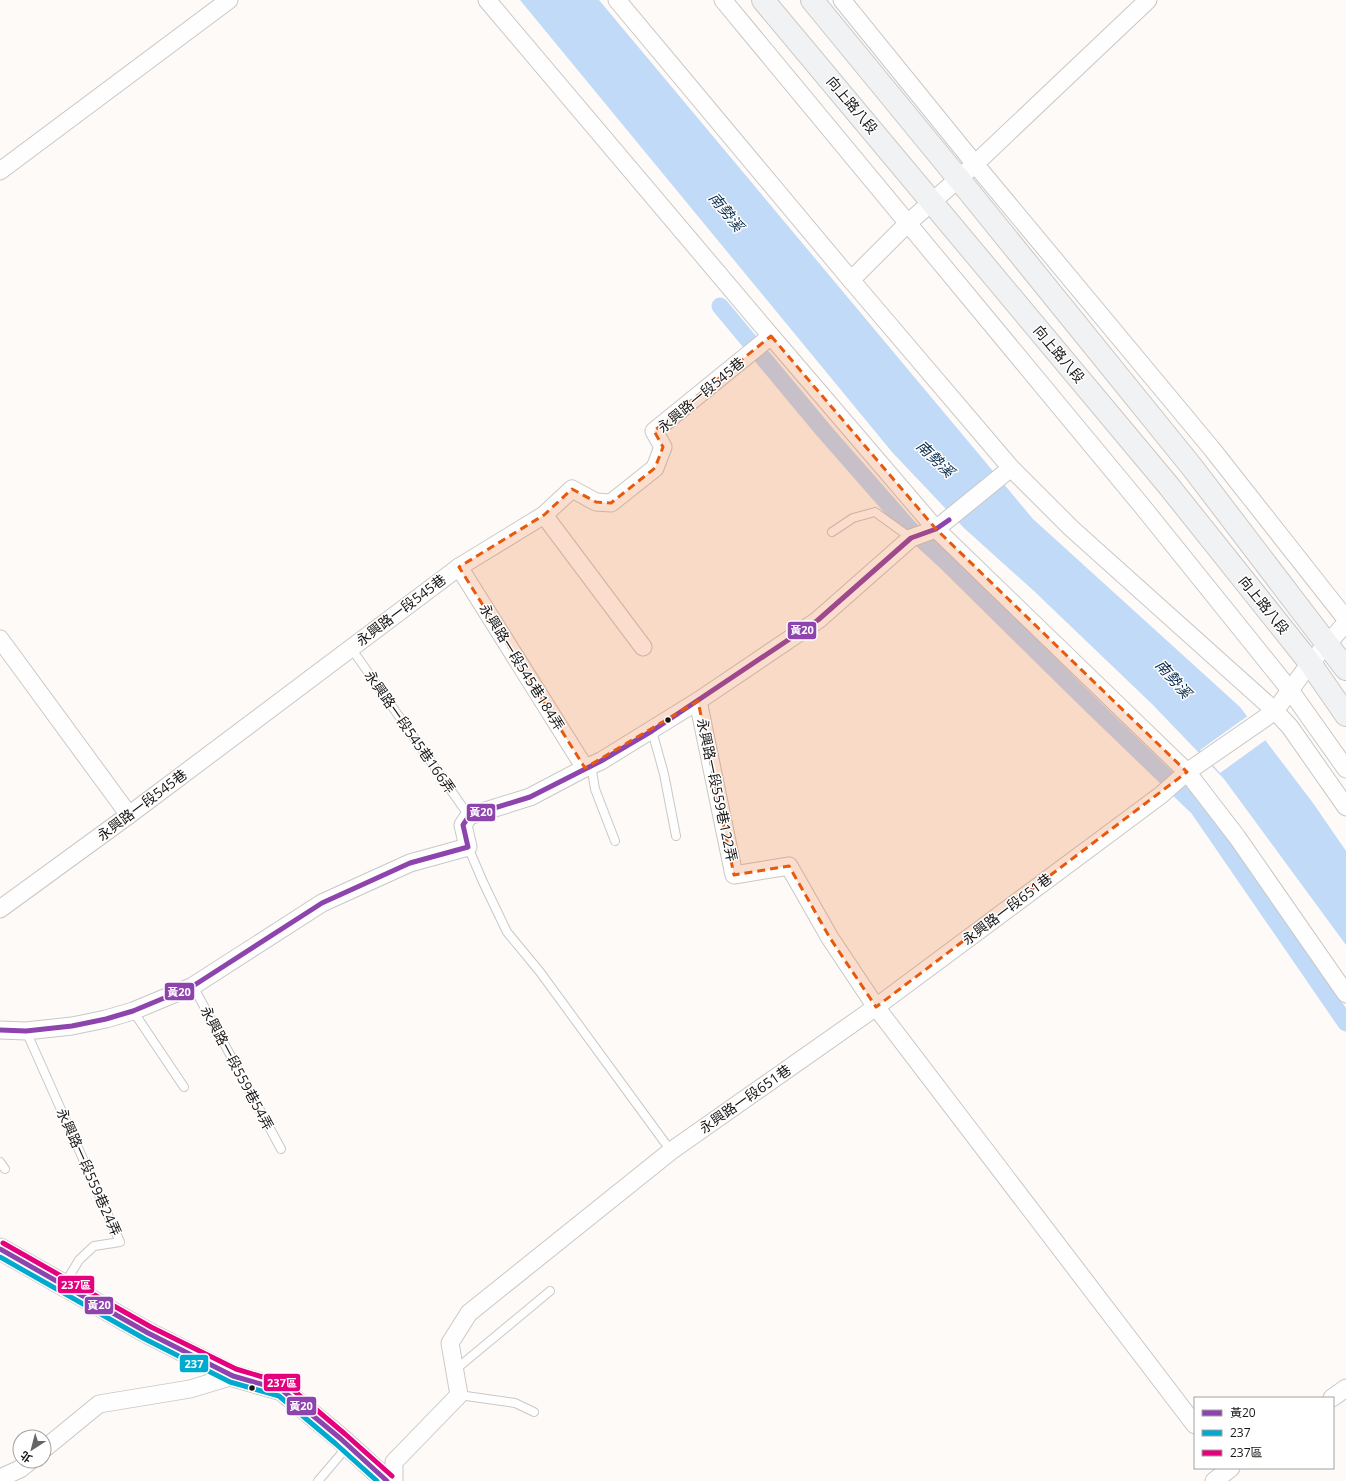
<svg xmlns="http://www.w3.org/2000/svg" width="1346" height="1481" viewBox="0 0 1346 1481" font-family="'Open Sans','Noto Sans TC',sans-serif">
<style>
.water{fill:#c0daf8}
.pier{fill:#fdfaf7}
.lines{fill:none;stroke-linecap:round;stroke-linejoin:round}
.canal{stroke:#c0daf8;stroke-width:17}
.service-casing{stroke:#cac8c6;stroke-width:10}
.minor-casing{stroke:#cac8c6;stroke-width:19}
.tertiary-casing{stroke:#cac8c6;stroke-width:23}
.secondary-casing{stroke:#cac8c6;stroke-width:24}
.service{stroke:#fffefe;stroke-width:8}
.minor{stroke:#fffefe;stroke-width:17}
.tertiary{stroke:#fffefe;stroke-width:21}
.secondary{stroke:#f0f2f4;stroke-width:22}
.bus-1-casing{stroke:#fff;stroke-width:8}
.bus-2-casing{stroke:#fff;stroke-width:8}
.bus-3-casing{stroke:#fff;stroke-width:8}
.bus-1{stroke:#8e44ad;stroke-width:5}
.bus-2{stroke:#00a9ce;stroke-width:5}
.bus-3{stroke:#e5007d;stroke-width:5}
.marked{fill:#e8590c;fill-opacity:0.2;stroke:#e8590c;stroke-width:3;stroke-dasharray:8 5;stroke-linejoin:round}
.bus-dot{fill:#181615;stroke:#fff;stroke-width:1.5}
.labels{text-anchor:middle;stroke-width:3;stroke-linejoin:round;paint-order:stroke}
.street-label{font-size:14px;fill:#181615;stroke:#fff}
.water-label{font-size:15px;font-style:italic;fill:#082b4d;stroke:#fff}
.line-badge{stroke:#fff;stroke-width:1.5}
.badge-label{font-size:11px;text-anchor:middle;font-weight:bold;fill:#fff}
</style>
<rect width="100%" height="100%" fill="#fdfaf7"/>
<path class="water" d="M520 0H599L1033 519 1240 707 1313 803 1346 851V945L1224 779 1152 704 1035 592 964 528 892 452Z"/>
<path class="pier" d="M1249 715 1267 739 1220 773 1200 750Z"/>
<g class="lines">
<path class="canal" d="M720 306 824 431 910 529 945 561 1087 701 1198 808 1346 1023"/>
<defs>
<g id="service">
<path d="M832 532 853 518 875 512 911 538"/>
<path d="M351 648 469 816"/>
<path d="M652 731 664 774 676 836"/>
<path d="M591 765 595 789 615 841"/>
<path d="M468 847 483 882 507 932 540 972 671 1151"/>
<path d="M193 986 281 1149"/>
<path d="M133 1011 184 1087"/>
<path d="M26 1031 120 1242 94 1246 79 1260 64 1285"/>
<path d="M0 1162 5 1169"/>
<path d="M455 1370 550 1291"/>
<path d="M459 1395 515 1403 534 1412"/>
<path d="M318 1481 347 1447"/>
</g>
<g id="minor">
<path d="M487 0 771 336 936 529 1187 772 1237 837 1346 994"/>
<path d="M617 0 851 280 1011 468 1071 528 1275 711 1290 727 1346 807"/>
<path d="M723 0 1142 506 1290 690 1346 769"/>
<path d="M842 0 975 164 1212 449 1346 619"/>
<path d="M0 171 229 0"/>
<path d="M851 280 908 223 975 164 1148 0"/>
<path d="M544 515 643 647"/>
<path d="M459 567 585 768"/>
<path d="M0 639 129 815"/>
<path d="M698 701 734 875 789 866 830 938 876 1007 1195 1425"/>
<path d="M0 909 129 815 459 567 544 515 572 489 596 502 611 503 655 468 663 447 654 431 771 336"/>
<path d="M0 1030 26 1031 72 1026 106 1019 133 1011 193 986 322 903 410 863 468 847 463 825 469 816 530 797 585 768 601 761 698 701 818 620 911 538 936 529 1011 468"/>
<path d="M1332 1398 1346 1388"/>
<path d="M44 1449 99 1404 190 1389 233 1376"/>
<path d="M0 1478 20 1469 30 1461"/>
<path d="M394 1481V1462L459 1395 450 1343 469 1313 671 1151 876 1007 1161 795 1187 772 1275 711 1310 663 1346 623"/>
<path d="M1214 1481 1231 1468"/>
</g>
<path id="tertiary" d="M0 1249 148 1333 233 1376 282 1390 341 1439 387 1481"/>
<g id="secondary">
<path d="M763 0 1168 485 1310 663 1346 715"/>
<path d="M812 0 958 178 1192 467 1346 669"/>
</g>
</defs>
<use href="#service" class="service-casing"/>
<use href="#minor" class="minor-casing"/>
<use href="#tertiary" class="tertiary-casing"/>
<use href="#secondary" class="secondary-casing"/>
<use href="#service" class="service"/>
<use href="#minor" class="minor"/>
<use href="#tertiary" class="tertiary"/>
<use href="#secondary" class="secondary"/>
<defs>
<g id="bus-1">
<path d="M0 1030 26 1031 72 1026 106 1019 133 1011 193 986 322 903 410 863 468 847 463 825 469 816 530 797 601 761 652 731 818 620 911 538 936 529 949 520"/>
<path d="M0 1249 148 1333 233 1376 282 1390 341 1439 387 1481"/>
</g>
<path id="bus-2" d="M0 1257 145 1339 230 1382 279 1396 336 1444 377 1481"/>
<path id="bus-3" d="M3 1243 151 1327 236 1369 286 1384 345 1434 392 1476"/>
</defs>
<use href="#bus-1" class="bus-1-casing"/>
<use href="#bus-2" class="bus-2-casing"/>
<use href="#bus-3" class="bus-3-casing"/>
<use href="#bus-1" class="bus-1"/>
<use href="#bus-2" class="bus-2"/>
<use href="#bus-3" class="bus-3"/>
</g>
<path class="marked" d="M771 336 936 529 1187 772 876 1007 830 938 789 866 734 875 698 701 585 768 459 567 544 515 572 489 596 502 611 503 655 468 663 447 654 431Z"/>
<g class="bus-dot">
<circle cx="668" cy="720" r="3.5"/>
<circle cx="252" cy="1388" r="3.5"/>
</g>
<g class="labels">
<g class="street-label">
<text transform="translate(852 105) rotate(50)" y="5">向上路八段</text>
<text transform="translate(1059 354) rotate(50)" y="5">向上路八段</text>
<text transform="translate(701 395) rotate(-40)" y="5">永興路一段545巷</text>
<text transform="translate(1264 605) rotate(51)" y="5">向上路八段</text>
<text transform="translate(401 610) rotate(-37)" y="5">永興路一段545巷</text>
<text transform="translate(522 667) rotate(58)" y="5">永興路一段545巷184弄</text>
<text transform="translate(410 732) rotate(55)" y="5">永興路一段545巷166弄</text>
<text transform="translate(717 790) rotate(78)" y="5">永興路一段559巷122弄</text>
<text transform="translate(142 805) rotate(-37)" y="5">永興路一段545巷</text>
<text transform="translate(1007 909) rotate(-37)" y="5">永興路一段651巷</text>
<text transform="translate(237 1068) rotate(62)" y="5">永興路一段559巷54弄</text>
<text transform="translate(745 1099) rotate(-35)" y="5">永興路一段651巷</text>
<text transform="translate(89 1172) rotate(66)" y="5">永興路一段559巷24弄</text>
</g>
<g class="water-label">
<text transform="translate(726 212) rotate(51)" y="5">南勢溪</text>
<text transform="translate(935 459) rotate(44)" y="5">南勢溪</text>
<text transform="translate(1173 679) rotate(49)" y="5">南勢溪</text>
</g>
</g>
<g class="line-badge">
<rect x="787" y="621" width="30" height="19" rx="4" fill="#8e44ad"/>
<rect x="466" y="803" width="30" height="19" rx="4" fill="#8e44ad"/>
<rect x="164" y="982" width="31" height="19" rx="4" fill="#8e44ad"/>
<rect x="57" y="1275" width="38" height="19" rx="4" fill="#e5007d"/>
<rect x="84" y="1296" width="30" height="19" rx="4" fill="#8e44ad"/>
<rect x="179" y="1354" width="30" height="19" rx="4" fill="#00a9ce"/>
<rect x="263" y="1373" width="38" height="19" rx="4" fill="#e5007d"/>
<rect x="286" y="1396" width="31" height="20" rx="4" fill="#8e44ad"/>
</g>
<g class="badge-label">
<text x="802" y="634">黃20</text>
<text x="481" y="816">黃20</text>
<text x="179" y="996">黃20</text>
<text x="76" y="1289">237區</text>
<text x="99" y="1309">黃20</text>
<text x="194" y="1368">237</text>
<text x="282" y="1387">237區</text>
<text x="301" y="1410">黃20</text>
</g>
<rect x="1194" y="1397" width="140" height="72" fill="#ffffff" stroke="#a3a2a1"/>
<rect x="1202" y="1410" width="20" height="6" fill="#8e44ad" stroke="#a3a2a1"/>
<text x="1230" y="1417" font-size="12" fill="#181615">黃20</text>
<rect x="1202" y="1430" width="20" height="6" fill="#00a9ce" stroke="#a3a2a1"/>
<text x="1230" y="1437" font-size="12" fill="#181615">237</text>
<rect x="1202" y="1450" width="20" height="6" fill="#e5007d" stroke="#a3a2a1"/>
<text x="1230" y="1457" font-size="12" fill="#181615">237區</text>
<g transform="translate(32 1449) rotate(216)"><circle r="19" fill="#ffffff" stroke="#a3a2a1"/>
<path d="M0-3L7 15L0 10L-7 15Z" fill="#686664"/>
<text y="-6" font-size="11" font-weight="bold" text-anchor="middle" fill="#181615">北</text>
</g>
</svg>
